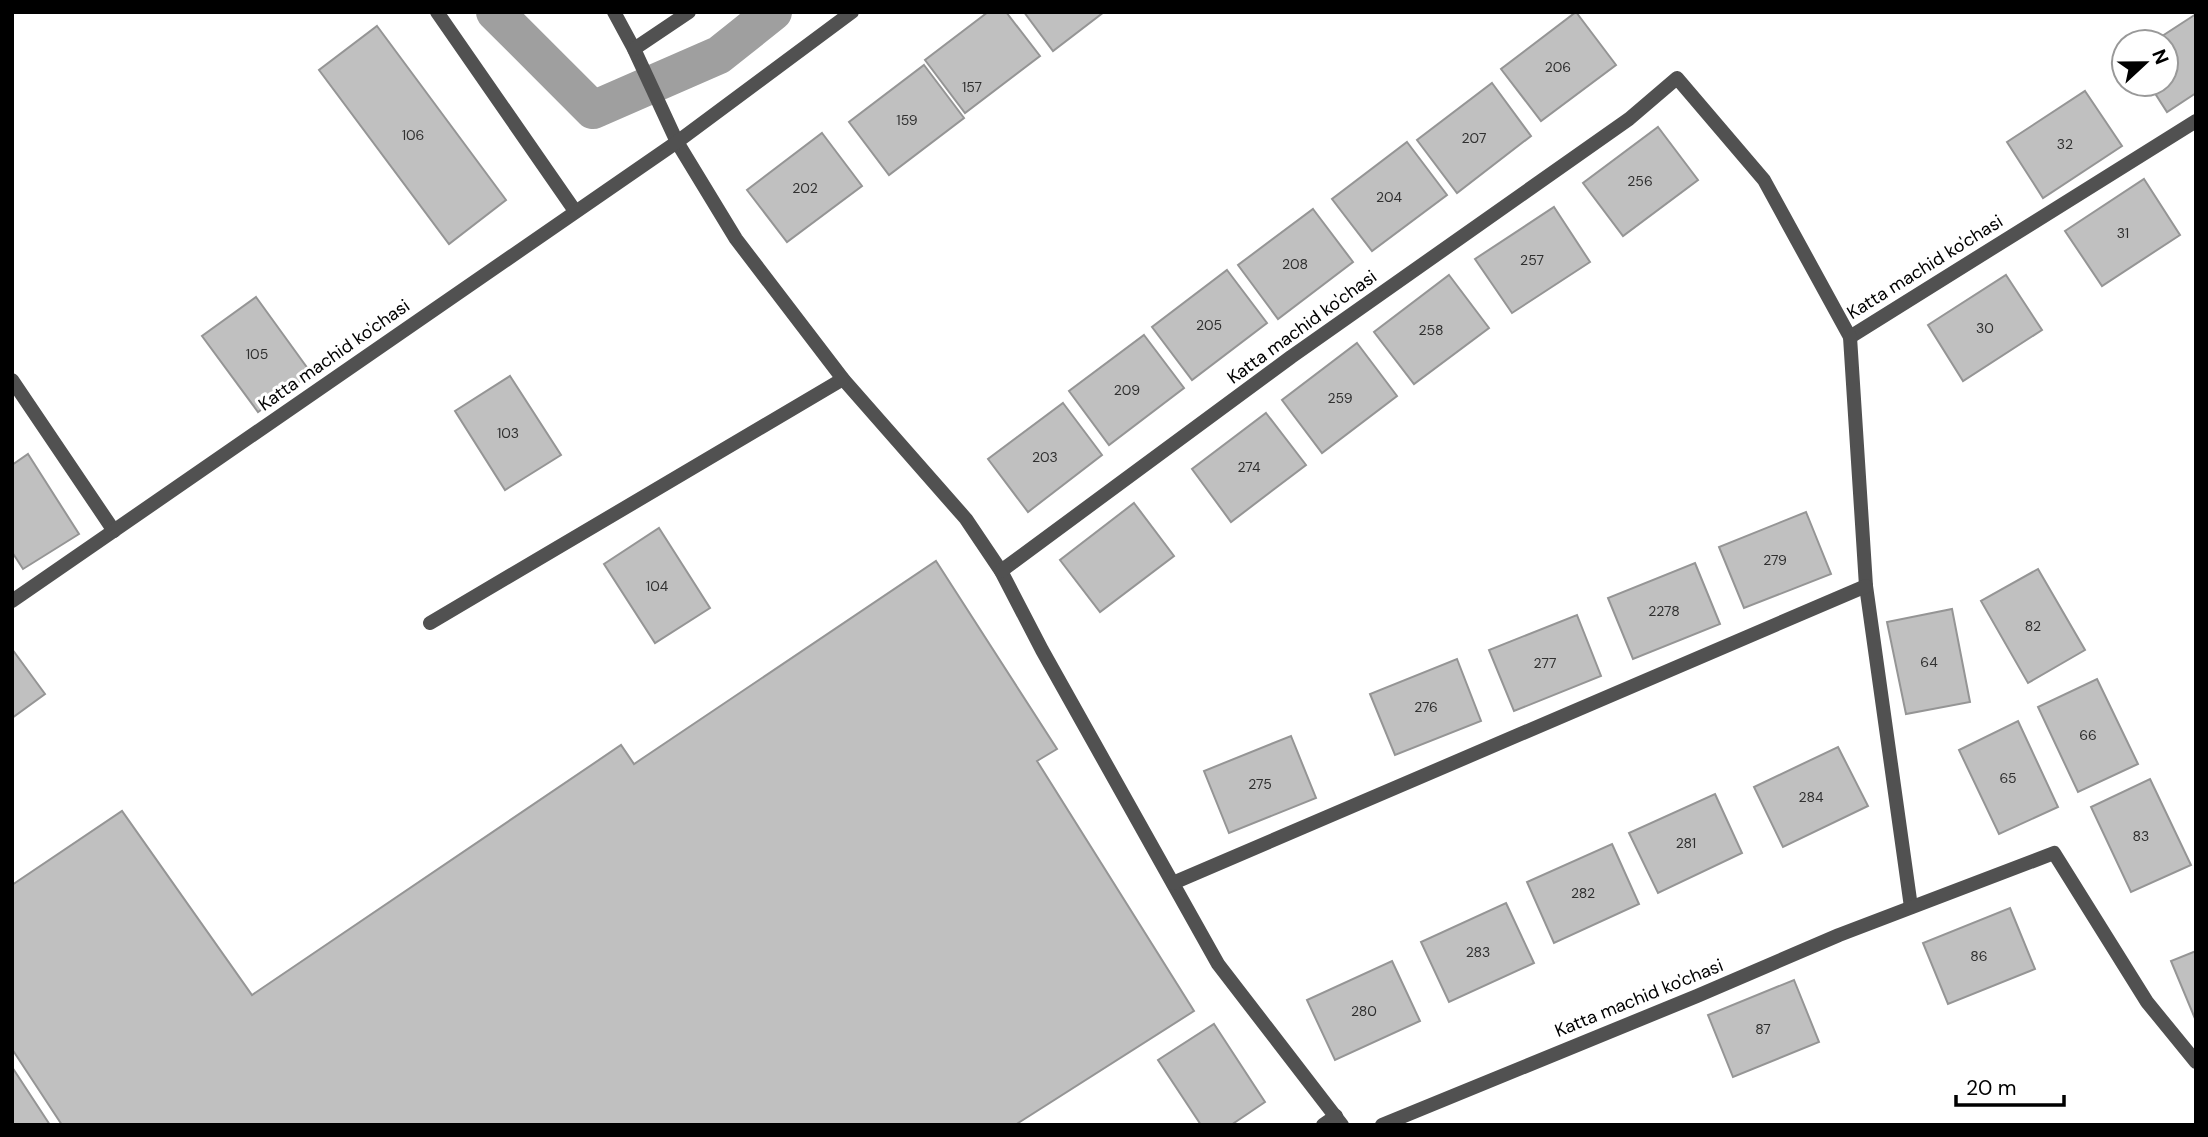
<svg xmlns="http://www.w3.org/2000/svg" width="2208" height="1137" viewBox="0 0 2208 1137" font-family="'DM Sans',sans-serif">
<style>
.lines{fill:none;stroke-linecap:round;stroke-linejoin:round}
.canal{stroke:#9f9f9f;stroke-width:38}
.building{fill:#c0c0c0;stroke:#959595;stroke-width:2}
.minor{stroke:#515151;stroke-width:14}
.labels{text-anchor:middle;stroke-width:6;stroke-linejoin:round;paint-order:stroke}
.number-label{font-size:14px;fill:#303030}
.street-label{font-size:18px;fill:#000;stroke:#fff}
</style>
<rect width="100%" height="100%" fill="#fff"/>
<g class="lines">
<path class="canal" d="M495 12 593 110 719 55 773 12"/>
</g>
<g class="building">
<path d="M988 12H1006L1040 56 965 113 925 60Z"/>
<path d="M1024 12H1104L1053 51Z"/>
<path d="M1576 12 1616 65 1541 121 1501 69Z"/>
<path d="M2196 14V93L2167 112 2149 84H2166V42H2153Z"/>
<path d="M377 26 506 200 449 244 319 70Z"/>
<path d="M924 65 964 118 889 175 849 122Z"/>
<path d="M1492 83 1531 136 1457 193 1417 140Z"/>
<path d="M2085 91 2122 146 2043 198 2007 142Z"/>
<path d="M1658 127 1698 180 1623 236 1583 183Z"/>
<path d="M822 133 862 186 787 242 747 190Z"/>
<path d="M1407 142 1447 195 1372 251 1332 199Z"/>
<path d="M2144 179 2180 235 2102 286 2065 231Z"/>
<path d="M1554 207 1590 262 1512 313 1475 259Z"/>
<path d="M1313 209 1353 262 1278 319 1238 265Z"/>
<path d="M1227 270 1267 323 1192 380 1152 327Z"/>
<path d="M1449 275 1489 328 1414 384 1374 332Z"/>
<path d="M2006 275 2042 330 1963 381 1928 325Z"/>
<path d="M256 297 311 373 258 412 202 336Z"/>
<path d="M1144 335 1184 388 1109 445 1069 391Z"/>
<path d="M1357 343 1397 396 1322 453 1282 400Z"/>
<path d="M510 376 561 455 505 490 455 411Z"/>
<path d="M1063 403 1102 455 1028 512 988 459Z"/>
<path d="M1266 413 1306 465 1231 522 1192 469Z"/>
<path d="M28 454 79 534 23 569 12 552V465Z"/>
<path d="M1134 503 1174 556 1100 612 1060 560Z"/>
<path d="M1806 512 1831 574 1744 608 1719 547Z"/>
<path d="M659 528 710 608 655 643 604 564Z"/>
<path d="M936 561 1057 749 1037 761 1194 1011 1015 1125H62L12 1049V885L122 811 252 995 621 745 634 764Z"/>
<path d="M1695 563 1720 624 1633 659 1608 598Z"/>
<path d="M2038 569 2085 650 2028 683 1981 601Z"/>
<path d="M1952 609 1970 702 1906 714 1887 622Z"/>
<path d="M1577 615 1601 676 1514 711 1489 650Z"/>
<path d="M12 649 45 694 12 718Z"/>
<path d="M1457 659 1481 721 1395 755 1370 694Z"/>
<path d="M2097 679 2138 764 2078 792 2038 707Z"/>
<path d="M2018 721 2058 807 1999 834 1959 750Z"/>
<path d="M1291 736 1316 798 1229 833 1204 771Z"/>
<path d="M1838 747 1868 806 1783 847 1754 787Z"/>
<path d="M2150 779 2191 865 2131 892 2091 807Z"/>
<path d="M1715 794 1742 853 1658 893 1629 833Z"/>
<path d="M1612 844 1639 904 1554 943 1527 882Z"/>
<path d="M1506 903 1534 963 1449 1002 1421 942Z"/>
<path d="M2010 908 2035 969 1948 1004 1923 943Z"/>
<path d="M2196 951V1021L2171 961Z"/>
<path d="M1392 961 1420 1021 1335 1060 1307 1000Z"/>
<path d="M1794 980 1819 1042 1733 1077 1708 1015Z"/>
<path d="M1214 1024 1265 1102 1231 1125H1201L1158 1060Z"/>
<path d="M12 1067 50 1125H12Z"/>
</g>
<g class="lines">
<g class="minor">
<path d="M437 12 575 211"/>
<path d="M614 12 634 49 677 142 736 239 843 379 966 519 1001 571 1042 650 1218 964 1342 1125"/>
<path d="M634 49 689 12"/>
<path d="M1850 337 2196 121"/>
<path d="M12 380 114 531"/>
<path d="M1001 571 1291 357 1629 119 1677 78 1764 180 1850 337 1866 586 1911 907"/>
<path d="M12 601 677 142 852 12"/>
<path d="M430 623 843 379"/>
<path d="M1173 883 1866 586"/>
<path d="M1323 1125 1336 1116"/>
<path d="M1382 1125 1697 996 1839 935 2054 853 2147 1002 2196 1062"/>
</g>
</g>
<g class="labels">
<g class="number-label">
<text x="1558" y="72">206</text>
<text x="972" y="92">157</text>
<text x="907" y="125">159</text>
<text x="413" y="140">106</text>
<text x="1474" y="143">207</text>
<text x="2065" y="149">32</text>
<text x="1640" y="186">256</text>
<text x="805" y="193">202</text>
<text x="1389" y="202">204</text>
<text x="2123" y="238">31</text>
<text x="1532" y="265">257</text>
<text x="1295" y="269">208</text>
<text x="1209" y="330">205</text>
<text x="1985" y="333">30</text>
<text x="1431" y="335">258</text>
<text x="257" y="359">105</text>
<text x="1127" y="395">209</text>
<text x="1340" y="403">259</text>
<text x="508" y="438">103</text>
<text x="1045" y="462">203</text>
<text x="1249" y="472">274</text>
<text x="1775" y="565">279</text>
<text x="657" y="591">104</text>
<text x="1664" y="616">2278</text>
<text x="2033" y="631">82</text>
<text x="1929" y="667">64</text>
<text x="1545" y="668">277</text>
<text x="1426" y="712">276</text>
<text x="2088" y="740">66</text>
<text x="2008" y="783">65</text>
<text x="1260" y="789">275</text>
<text x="1811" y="802">284</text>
<text x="2141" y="841">83</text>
<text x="1686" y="848">281</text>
<text x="1583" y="898">282</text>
<text x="1478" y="957">283</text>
<text x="1979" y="961">86</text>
<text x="1364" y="1016">280</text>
<text x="1763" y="1034">87</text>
</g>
<g class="street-label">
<text transform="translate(1925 267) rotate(-32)" y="6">Katta machid ko'chasi</text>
<text transform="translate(1302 327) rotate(-36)" y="6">Katta machid ko'chasi</text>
<text transform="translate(334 355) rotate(-35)" y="6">Katta machid ko'chasi</text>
<text transform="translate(1639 998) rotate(-22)" y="6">Katta machid ko'chasi</text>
</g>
</g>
<rect width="2208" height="1137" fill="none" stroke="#000000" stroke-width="28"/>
<g transform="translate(2145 63) rotate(68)"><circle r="33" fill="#ffffff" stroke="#999999" stroke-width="2"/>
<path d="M0-5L12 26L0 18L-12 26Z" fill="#000000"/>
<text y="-10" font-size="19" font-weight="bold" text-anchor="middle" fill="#000000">N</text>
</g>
<path d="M1956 1095v10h108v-10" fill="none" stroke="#000000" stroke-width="3.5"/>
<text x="1966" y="1095" font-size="21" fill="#000000" stroke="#ffffff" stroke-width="5" paint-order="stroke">20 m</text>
</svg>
